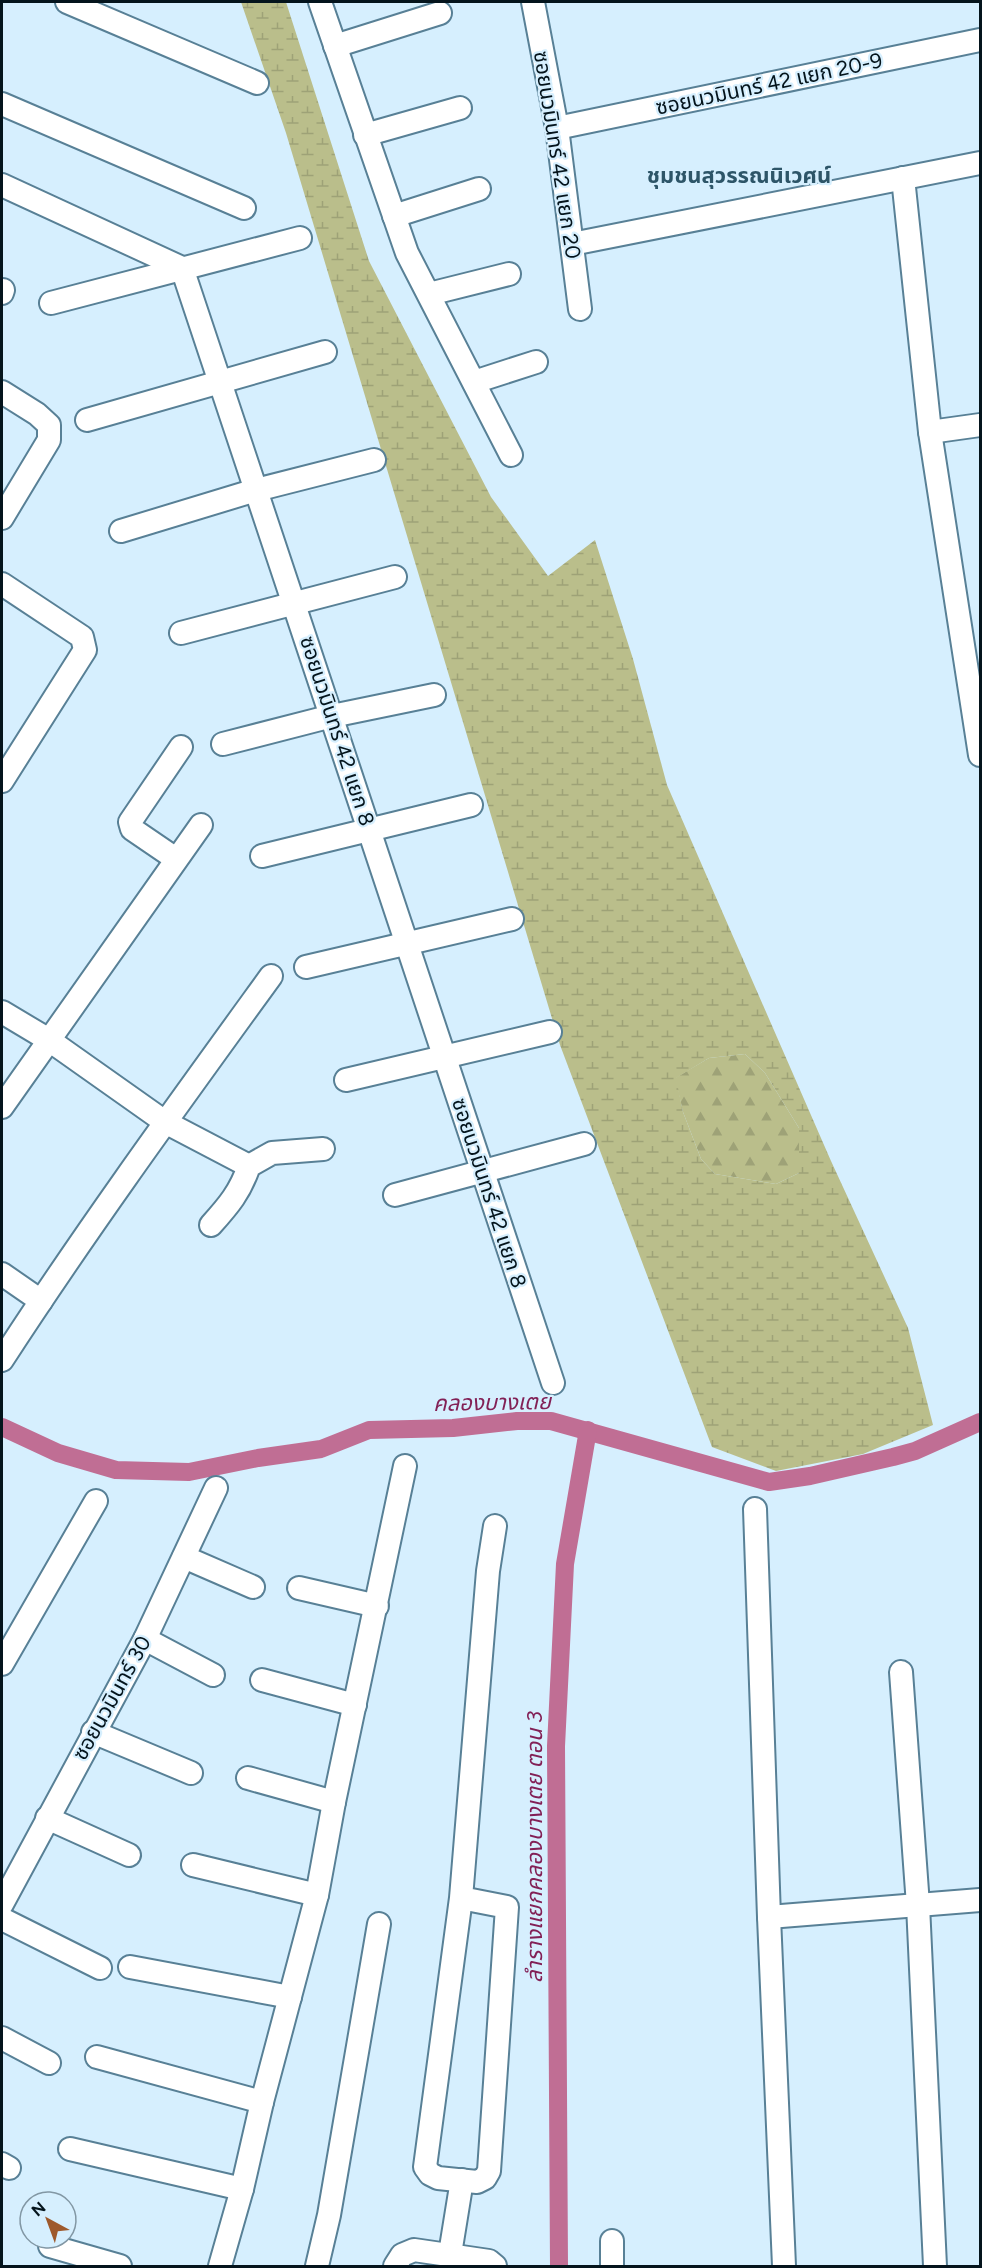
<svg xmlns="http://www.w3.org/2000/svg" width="982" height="2268" viewBox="0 0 982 2268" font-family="Figtree,'Noto Sans Thai',sans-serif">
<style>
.forest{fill:url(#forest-firs)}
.wetland{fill:url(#wetland-marsh);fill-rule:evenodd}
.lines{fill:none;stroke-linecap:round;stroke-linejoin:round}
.canal{stroke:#c06e94;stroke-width:18}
.minor-casing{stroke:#588096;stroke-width:26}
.minor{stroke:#fff;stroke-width:22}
.labels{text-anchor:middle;stroke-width:4.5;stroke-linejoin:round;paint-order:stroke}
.street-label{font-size:21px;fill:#04141c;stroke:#d6effe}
.neighbourhood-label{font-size:22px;font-weight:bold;fill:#2d5568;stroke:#d6effe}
.water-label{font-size:22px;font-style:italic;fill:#822056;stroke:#d6effe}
</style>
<defs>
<pattern id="forest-firs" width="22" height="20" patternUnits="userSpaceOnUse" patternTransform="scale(1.5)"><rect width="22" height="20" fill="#babe8b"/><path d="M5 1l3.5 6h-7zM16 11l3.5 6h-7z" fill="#9ea277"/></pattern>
<pattern id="wetland-marsh" width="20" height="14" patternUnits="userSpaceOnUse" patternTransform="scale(1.5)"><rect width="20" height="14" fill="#babe8b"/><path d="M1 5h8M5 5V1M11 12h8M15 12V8" fill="none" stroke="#9ea277"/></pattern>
</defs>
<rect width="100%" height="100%" fill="#d6effe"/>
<path class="forest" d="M745 1054 765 1073 799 1128V1173L776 1184 715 1174 701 1159 683 1112 675 1078 709 1058Z"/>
<path class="wetland" d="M241 2H286L369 261 491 497 548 576 595 540 633 659 667 785 831 1161 908 1328 933 1425 863 1454 776 1471 712 1447 560 1045 286 133ZM745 1054 765 1073 799 1128V1173L776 1184 715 1174 701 1159 683 1112 676 1078 709 1058Z"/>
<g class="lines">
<g class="canal">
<path d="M2 1427 58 1453 116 1470 189 1472 258 1458 321 1449 369 1430 453 1428 517 1421H551L769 1482 810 1476 893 1457 915 1451 980 1422"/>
<path d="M559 2266 556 1746 565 1564 588 1430"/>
</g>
<defs>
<g id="minor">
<path d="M67 2 257 83"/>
<path d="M320 2 407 253 511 455"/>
<path d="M533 2 557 128 580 309"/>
<path d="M335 46 440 13"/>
<path d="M2 104 244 208"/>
<path d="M557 128 980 40"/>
<path d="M365 135 460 108"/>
<path d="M903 178 930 432 980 755"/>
<path d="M2 185 182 268 553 1383"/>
<path d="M394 216 479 189"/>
<path d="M572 244 980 163"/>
<path d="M2 293 3 290"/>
<path d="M429 294 509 274"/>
<path d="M51 303 300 238"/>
<path d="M474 382 536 362"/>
<path d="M2 392 37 414 49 425V440L2 518"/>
<path d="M87 420 325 352"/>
<path d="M930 432 980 425"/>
<path d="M121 531 256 490 374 460"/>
<path d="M2 584 82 637 85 650 2 781"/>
<path d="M181 633 395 577"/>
<path d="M223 744 332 716 434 695"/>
<path d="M262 856 471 805"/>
<path d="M176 859 132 829 130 822 181 747"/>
<path d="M306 967 512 919"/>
<path d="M2 1012 49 1040 165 1122 249 1166"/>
<path d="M346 1080 550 1032"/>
<path d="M2 1107 201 825"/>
<path d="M395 1195 584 1144"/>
<path d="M211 1225C229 1205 240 1192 249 1166L272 1153 323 1149"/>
<path d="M2 1274 41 1301"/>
<path d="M2 1360C87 1229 179 1103 271 976"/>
<path d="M755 1509 769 1917 784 2266"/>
<path d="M184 1557 253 1587"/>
<path d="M299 1588 377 1606"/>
<path d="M145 1639 213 1675"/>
<path d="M2 1664 96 1501"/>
<path d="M901 1672 918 1905 935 2266"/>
<path d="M262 1680 355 1705"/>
<path d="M93 1732 191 1773"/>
<path d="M248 1778 334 1802"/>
<path d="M47 1818 129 1855"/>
<path d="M193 1865 317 1895"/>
<path d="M461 1898 507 1907 489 2171 485 2178 477 2182 438 2178 430 2174 425 2167 461 1898 488 1571 495 1526"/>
<path d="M2 1904 145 1639 216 1488"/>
<path d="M769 1917 980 1900"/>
<path d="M2 1919 100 1968"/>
<path d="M130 1967 290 1997"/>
<path d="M2 2038 49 2063"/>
<path d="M97 2057 262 2102"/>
<path d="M70 2149 242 2189"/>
<path d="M2 2164 9 2168"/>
<path d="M612 2241V2266"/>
<path d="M50 2246 120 2266"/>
<path d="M450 2254 462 2180"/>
<path d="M220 2266 242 2189 262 2102 317 1895 334 1802 405 1466"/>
<path d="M317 2266 329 2215 379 1924"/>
<path d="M395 2266 402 2255 414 2250 489 2261 495 2266"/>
</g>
</defs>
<use href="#minor" class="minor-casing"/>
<use href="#minor" class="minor"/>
</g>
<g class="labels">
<g class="street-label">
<text transform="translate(769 84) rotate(-12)" y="7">ซอยนวมินทร์ 42 แยก 20-9</text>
<text transform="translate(557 155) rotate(81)" y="7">ซอยนวมินทร์ 42 แยก 20</text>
<text transform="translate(337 731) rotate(72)" y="7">ซอยนวมินทร์ 42 แยก 8</text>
<text transform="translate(489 1193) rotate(72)" y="7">ซอยนวมินทร์ 42 แยก 8</text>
<text transform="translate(112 1698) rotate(-61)" y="7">ซอยนวมินทร์ 30</text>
</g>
<g class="neighbourhood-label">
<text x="739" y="183">ชุมชนสุวรรณนิเวศน์</text>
</g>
<g class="water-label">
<text transform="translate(492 1402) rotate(-1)" y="8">คลองบางเตย</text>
<text transform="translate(534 1847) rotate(-90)" y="8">ลำรางแยกคลองบางเตย ตอน 3</text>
</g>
</g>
<rect width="982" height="2268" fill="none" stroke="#04141c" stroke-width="6"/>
<g transform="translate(48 2220) rotate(319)"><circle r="28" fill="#d6effe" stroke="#8297a4" stroke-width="1.5"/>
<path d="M0-4.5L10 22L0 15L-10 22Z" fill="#9e592c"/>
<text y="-9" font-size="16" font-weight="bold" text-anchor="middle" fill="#04141c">N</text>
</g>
</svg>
